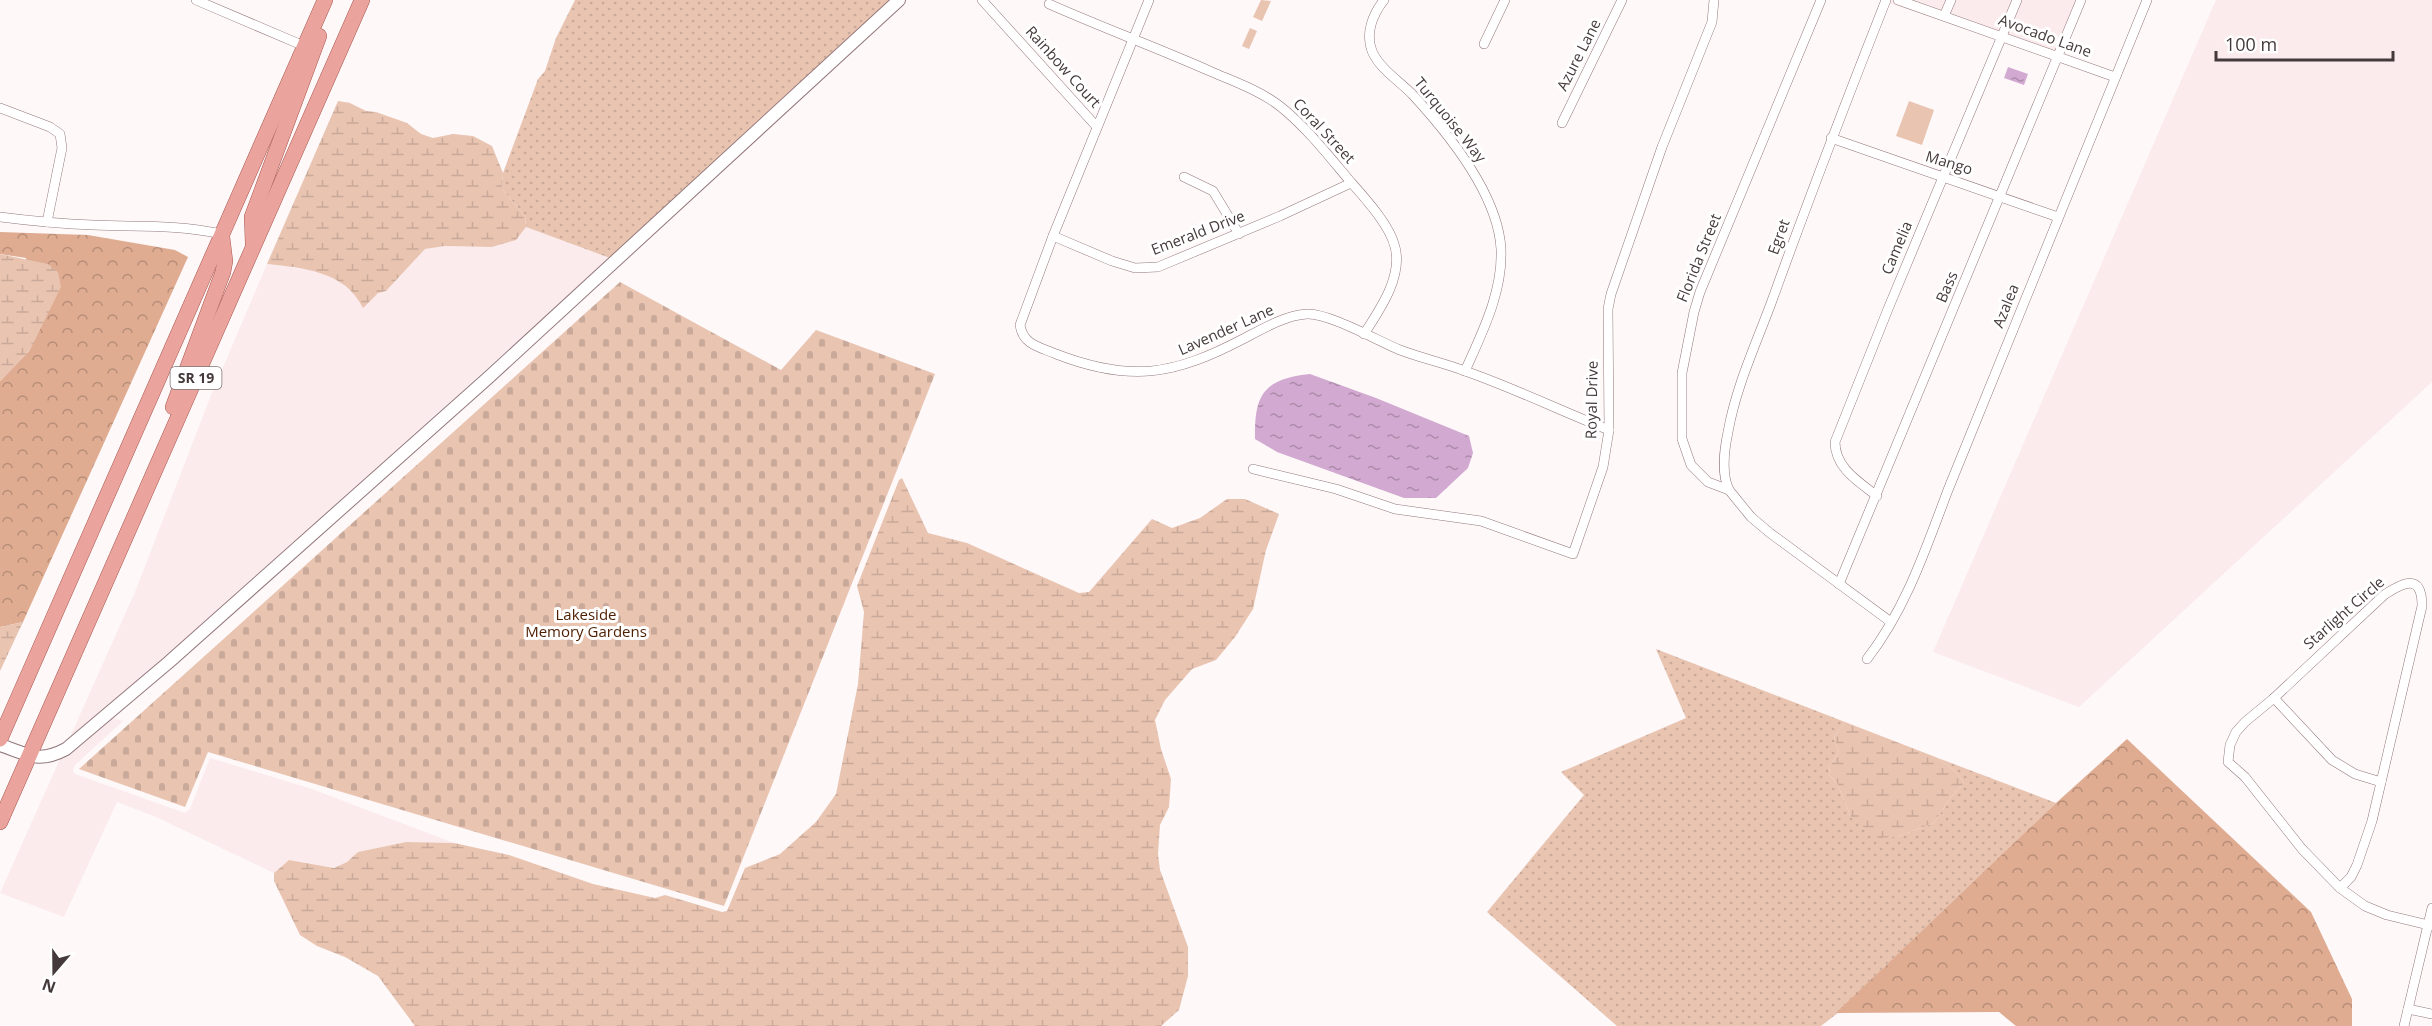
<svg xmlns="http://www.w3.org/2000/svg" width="2432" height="1026" viewBox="0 0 2432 1026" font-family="'Open Sans',sans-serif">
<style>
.built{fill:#fbebed}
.grass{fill:url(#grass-dots)}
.forest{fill:url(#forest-crowns)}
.wetland{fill:url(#wetland-marsh)}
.cemetery{fill:url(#cemetery-stones)}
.garden{fill:#e9c4b1}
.water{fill:url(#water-ripples)}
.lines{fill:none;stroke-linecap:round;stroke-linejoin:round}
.minor-casing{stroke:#93787c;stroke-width:10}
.tertiary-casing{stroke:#93787c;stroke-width:14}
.primary-casing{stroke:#a85850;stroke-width:16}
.minor{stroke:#fff;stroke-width:9}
.tertiary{stroke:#fff;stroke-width:12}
.primary{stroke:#eba49d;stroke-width:15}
.labels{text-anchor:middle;stroke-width:6;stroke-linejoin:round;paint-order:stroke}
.shield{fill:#fff;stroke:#7d7576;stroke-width:1.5}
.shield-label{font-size:14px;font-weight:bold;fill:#453a3b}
.street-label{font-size:15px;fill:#453a3b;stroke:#fff}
.park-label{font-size:15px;fill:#4d1e00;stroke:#fff}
</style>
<defs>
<pattern id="grass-dots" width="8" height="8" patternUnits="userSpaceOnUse" patternTransform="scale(1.5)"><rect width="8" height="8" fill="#e9c4b1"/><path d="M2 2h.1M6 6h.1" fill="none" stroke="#c9a999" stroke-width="1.8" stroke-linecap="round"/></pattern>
<pattern id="forest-crowns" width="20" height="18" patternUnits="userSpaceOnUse" patternTransform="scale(1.5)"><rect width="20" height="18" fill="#dfac91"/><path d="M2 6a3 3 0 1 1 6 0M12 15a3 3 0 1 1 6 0" fill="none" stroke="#b78d78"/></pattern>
<pattern id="wetland-marsh" width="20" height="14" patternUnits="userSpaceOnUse" patternTransform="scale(1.5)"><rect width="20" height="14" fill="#e9c4b1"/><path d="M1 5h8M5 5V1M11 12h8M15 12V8" fill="none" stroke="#c9a999"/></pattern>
<pattern id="cemetery-stones" width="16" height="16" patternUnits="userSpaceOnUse" patternTransform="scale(1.5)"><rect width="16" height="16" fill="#e9c4b1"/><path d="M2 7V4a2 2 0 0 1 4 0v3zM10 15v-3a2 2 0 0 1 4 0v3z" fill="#c9a999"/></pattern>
<pattern id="water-ripples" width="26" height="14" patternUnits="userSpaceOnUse" patternTransform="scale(1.5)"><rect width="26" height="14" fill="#d2a9d0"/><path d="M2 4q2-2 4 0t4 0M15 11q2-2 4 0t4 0" fill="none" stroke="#ac8baa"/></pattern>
</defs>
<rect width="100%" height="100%" fill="#fef8f9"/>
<g class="built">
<path d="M1880 0H2079L2055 59Z"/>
<path d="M2216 0H2432V382L2079 707 1933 652Z"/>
<path d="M526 227 610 258 165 657 70 737 135 592 210 398 267 264 316 271 335 278 358 297 386 291 425 249 445 246 492 247 516 240Z"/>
<path d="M113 718 123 721 75 765 73 770 75 774 185 813 190 809 210 758 312 789 454 843 406 842 358 852 347 862 334 868 289 860 274 873 154 816 117 802 64 917 0 893 60 759 69 755Z"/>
</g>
<g class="grass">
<path d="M575 0H890L610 258 526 227 525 216 502 189 503 173 538 79 545 71 556 38Z"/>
<path d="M1656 649 1845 722 1834 737 1839 752 1830 765 1829 775 1837 783 1851 817 1897 837 1934 823 1951 797 1964 783 1957 773 1938 758 2056 803 1908 947 1886 965 1848 1005 1821 1026H1617L1487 912 1584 795 1561 772 1686 718Z"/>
</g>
<g class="forest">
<path d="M0 232 88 235 175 250 188 257 23 622 0 627V381L30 350 26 258 0 254Z"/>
<path d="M2127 739 2311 912 2352 999V1026H2016L1999 1012 1836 1013 2056 803Z"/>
</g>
<g class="wetland">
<path d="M338 101 350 103 366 111 376 112 407 123 421 134 433 138 453 134 473 136 492 146 503 173 502 189 525 216 526 227 516 240 492 247 445 246 425 249 386 291 378 293 363 308C345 271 303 268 267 264Z"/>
<path d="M0 254 48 264 58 272 61 287 30 350 0 381Z"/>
<path d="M902 478 928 533 967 543 1079 593 1089 592 1152 519 1172 528 1200 518 1227 499H1245L1279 514 1266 550 1253 609 1235 637 1216 660 1192 669 1165 700 1155 720 1161 749 1171 779 1169 807 1160 825 1158 854 1160 870 1188 947V976L1179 1010 1161 1026H415L378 976 345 957 317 946 300 935 274 881V873L289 860 334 868 347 862 358 852 406 842 454 843 509 855 593 884 655 898 665 895 722 912 727 911 745 868 780 854 816 822 836 794 858 684 864 612 857 586 899 480Z"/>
<path d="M23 622 0 671V627Z"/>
<path d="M1845 722 1938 758 1957 773 1964 783 1951 797 1934 823 1897 837 1878 838 1851 817 1837 783 1829 775 1830 765 1839 752 1834 737Z"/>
</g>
<path class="cemetery" d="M620 282 781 370 816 330 935 374 724 906 208 752 185 807 79 769Z"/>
<g class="garden">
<path d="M1261 0 1271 1 1262 21 1253 17Z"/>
<path d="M1250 28 1257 31 1249 49 1242 46Z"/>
<path d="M1909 101 1934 110 1922 145 1896 136Z"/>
</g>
<g class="water">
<path d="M2008 67 2028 74 2024 85 2004 78Z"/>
<path d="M1310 374 1376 398 1469 436 1473 453 1468 468 1436 498H1404L1277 452 1255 439C1254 394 1264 379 1310 374Z"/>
</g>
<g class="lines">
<defs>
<g id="minor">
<path d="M196 0 304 46"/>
<path d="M982 0 1097 127"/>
<path d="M1149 0 1053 236 1020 325C1023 345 1040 347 1056 354 1131 383 1174 375 1243 339 1262 329 1286 315 1307 314 1329 313 1378 341 1400 350 1421 358 1444 363 1465 371 1514 388 1561 411 1609 430"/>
<path d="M1384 0C1373 14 1365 33 1372 51 1379 68 1399 81 1412 94 1448 133 1498 194 1501 249 1503 292 1482 333 1465 371"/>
<path d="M1821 0 1700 292 1694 312 1682 373V439L1691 465 1708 482 1729 490 1751 517 1770 533 1891 622"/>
<path d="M1898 0 2115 77"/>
<path d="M1049 4C1103 28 1158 48 1212 72 1235 82 1261 91 1281 107 1307 128 1328 155 1349 180 1364 197 1390 225 1395 247 1403 277 1379 311 1364 334"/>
<path d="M1944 16 1951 0"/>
<path d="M1484 44 1505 0"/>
<path d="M0 108 50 127 60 134 62 148 47 222"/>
<path d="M1562 123 1622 0"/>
<path d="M1831 138 2058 217"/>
<path d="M1184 177 1213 191 1239 234"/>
<path d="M0 217C31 221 62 224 93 225 139 227 175 224 222 234"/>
<path d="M1053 236 1112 261 1135 268 1158 267 1280 216 1351 183"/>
<path d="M1253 469 1336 489 1395 509 1481 521 1573 554 1603 467 1609 430 1608 309 1611 294 1662 147 1712 22 1714 0"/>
<path d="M1729 490C1721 473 1724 451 1728 432 1736 386 1757 342 1773 298 1809 198 1847 99 1886 0"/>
<path d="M1877 496C1859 482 1835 468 1835 442L1888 309 2017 0"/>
<path d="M1839 584 2081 0"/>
<path d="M1867 659C1906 609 1926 548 1948 490L2147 0"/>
<path d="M2274 698 2332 760 2355 774 2381 782"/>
<path d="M2340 888 2351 877 2357 865 2372 821 2422 606C2422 572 2402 583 2384 595L2274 698 2245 722 2236 732 2230 745 2228 762 2245 777 2302 849 2340 888 2365 906 2387 915 2432 926"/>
<path d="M2408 1009 2432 1014"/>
<path d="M2404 1026 2432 908"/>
</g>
<path id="tertiary" d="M0 745C27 754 38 764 66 749L169 662 489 377 899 0"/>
<g id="primary">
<path d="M253 243 252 217 319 36"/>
<path d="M173 407 223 272 225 261 222 237"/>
<path d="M0 739 325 0"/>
<path d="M0 822 362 0"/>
</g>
</defs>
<use href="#minor" class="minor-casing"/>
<use href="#tertiary" class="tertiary-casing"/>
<use href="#primary" class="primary-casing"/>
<use href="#minor" class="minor"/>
<use href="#tertiary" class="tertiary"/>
<use href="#primary" class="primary"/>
</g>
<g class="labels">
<rect class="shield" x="170.5" y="367" width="51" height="22" rx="4.5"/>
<g class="shield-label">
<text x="196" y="383">SR 19</text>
</g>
<g class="street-label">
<text transform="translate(2045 36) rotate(20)" y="5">Avocado Lane</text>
<text transform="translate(1579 55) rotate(-63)" y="5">Azure Lane</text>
<text transform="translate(1063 67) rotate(48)" y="5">Rainbow Court</text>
<text transform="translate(1450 120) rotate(51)" y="5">Turquoise Way</text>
<text transform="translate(1324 131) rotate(47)" y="5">Coral Street</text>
<text transform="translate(1949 163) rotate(17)" y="5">Mango</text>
<text transform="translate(1198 233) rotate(-21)" y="5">Emerald Drive</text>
<text transform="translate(1779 237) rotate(-70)" y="5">Egret</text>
<text transform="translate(1897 248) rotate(-67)" y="5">Camelia</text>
<text transform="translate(1699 258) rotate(-68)" y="5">Florida Street</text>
<text transform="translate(1947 287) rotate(-67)" y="5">Bass</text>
<text transform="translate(2006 306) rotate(-68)" y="5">Azalea</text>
<text transform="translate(1226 330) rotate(-24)" y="5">Lavender Lane</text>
<text transform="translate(1592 400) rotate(-89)" y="5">Royal Drive</text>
<text transform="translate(2344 613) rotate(-41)" y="5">Starlight Circle</text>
</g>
<g class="park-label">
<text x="586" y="620">Lakeside<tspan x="586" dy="17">Memory Gardens</tspan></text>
</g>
</g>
<g transform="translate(54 972) rotate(200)" stroke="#ffffff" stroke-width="4.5" paint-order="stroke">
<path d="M0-4.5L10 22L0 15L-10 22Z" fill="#453a3b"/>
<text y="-9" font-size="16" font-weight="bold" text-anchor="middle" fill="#453a3b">N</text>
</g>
<path d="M2216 51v9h177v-9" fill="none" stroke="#453a3b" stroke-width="3"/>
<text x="2225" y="51" font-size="18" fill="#453a3b" stroke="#ffffff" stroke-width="4.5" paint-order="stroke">100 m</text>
</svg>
